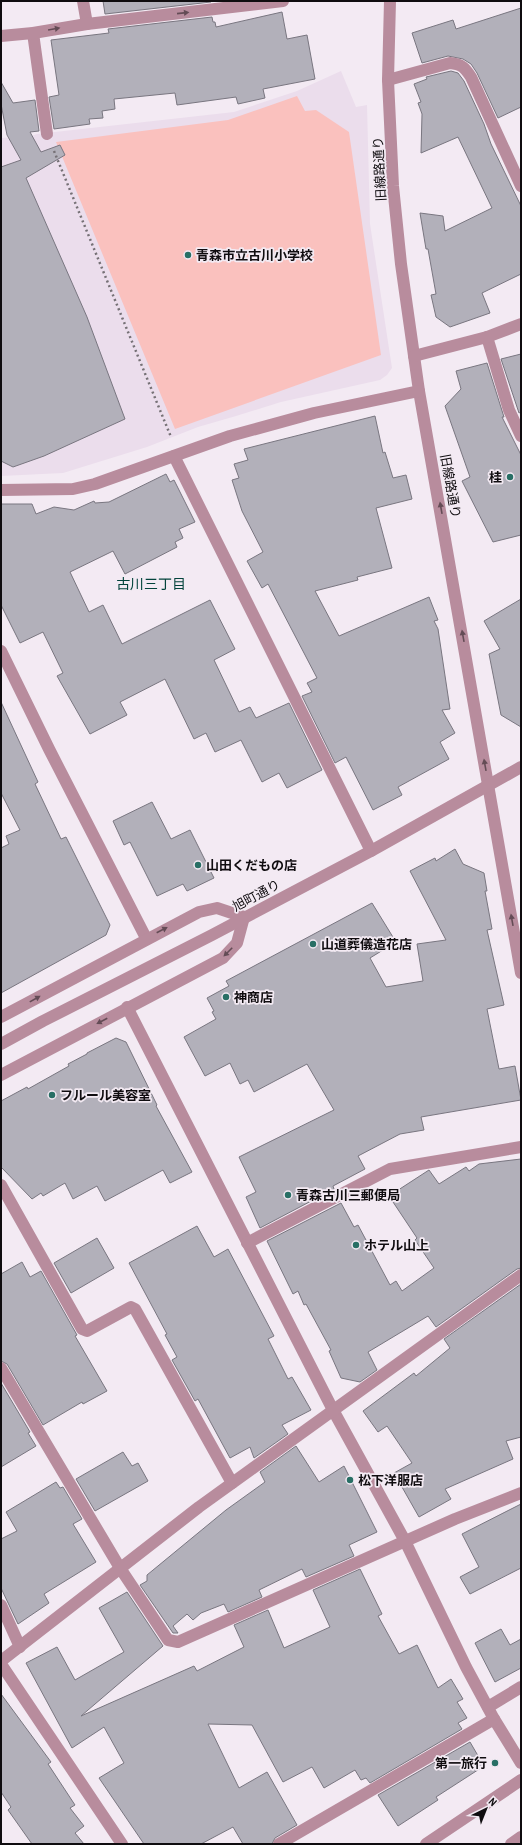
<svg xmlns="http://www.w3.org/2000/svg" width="522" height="1845" viewBox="0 0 522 1845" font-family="'Archivo Narrow','Noto Sans JP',sans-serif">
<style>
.built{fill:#ebddec}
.green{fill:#fac1be}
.building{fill:#b2b0ba;stroke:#797680}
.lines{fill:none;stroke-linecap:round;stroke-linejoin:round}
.path{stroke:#767176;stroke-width:2.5;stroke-dasharray:2 3;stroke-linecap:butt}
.minor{stroke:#b88c9d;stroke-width:12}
.oneway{fill:#644c56}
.poi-dot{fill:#286f65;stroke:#f3eaf3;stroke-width:1.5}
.labels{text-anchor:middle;stroke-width:3.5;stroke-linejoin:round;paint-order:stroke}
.street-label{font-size:13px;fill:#0f0c0f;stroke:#f3eaf3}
.poi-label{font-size:13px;font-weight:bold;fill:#0f0c0f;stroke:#f3eaf3;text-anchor:start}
.neighbourhood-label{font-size:14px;fill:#03433b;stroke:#f3eaf3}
</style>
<rect width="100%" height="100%" fill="#f3eaf3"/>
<path class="built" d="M341 71 356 107 367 105 370 224 392 368 387 375 380 380 281 402 236 416 198 427 147 447 63 473 1 476V138L32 136 37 134 234 112 297 91Z"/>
<path class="green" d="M297 96 305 111 316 110 349 132 381 355 175 429 56 142 228 120Z"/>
<g class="building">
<path d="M103 1H211V2L105 14Z"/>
<path d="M521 8V107L498 118 477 73 471 64 463 59 448 56 422 63 412 33 453 20 456 29Z"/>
<path d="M282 12 287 39 307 35 315 79 263 89 265 98 238 104 236 97 177 105 175 93 114 99 115 109 102 111 103 118 89 119 90 124 54 129 49 97 59 95 51 40 109 33 108 29 212 17 213 22H215L216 27Z"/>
<path d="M451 71 458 73 464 81 484 124 491 144 521 206V274L482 293 490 313 450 327 436 317 431 295 436 294 428 249H426L420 213 443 216 445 231 492 208 458 137 421 153 422 114 418 103 421 102 414 84 427 79 426 77Z"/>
<path d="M1 82 13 103 35 100 39 131 30 132 41 152 60 145 65 155 26 178 87 317 125 419 44 456 13 467 1 461V167L21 160 7 135 1 104Z"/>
<path d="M521 354V412L519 413 501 359Z"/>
<path d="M487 363 504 417H502L521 455V535L493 542 462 481 470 477 445 406 461 389 456 371Z"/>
<path d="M375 416 383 453 385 452 393 478 406 475 412 499 376 508 392 568 357 577 358 580 315 591 339 636 429 597 438 620 434 621 438 629 450 709 442 710 455 733 440 742 449 759 398 787 402 795 373 810 346 757 335 763 302 696 312 692 307 683 317 678 268 584 262 588 247 561 263 552 242 511 232 480 239 478 234 464 248 460 244 449Z"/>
<path d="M166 474 170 482 174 480 195 522 179 529 183 538 175 542 177 547 125 574 113 551 70 572 89 612 103 605 122 644 210 600 235 649 214 660 239 712 250 707 256 718 289 703 322 770 287 788 279 773 262 782 241 740 215 752 206 733 194 739 165 679 120 702 127 715 90 734 57 676 63 673 43 632 20 643 1 605V504H32L36 514 54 507 74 510 94 501 95 503 109 502Z"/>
<path d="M521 599V727L501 715 489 654 500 649 484 621Z"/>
<path d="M1 702 38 782 35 784 61 839 66 837 110 925 106 935 1 993V848L9 844 6 836 20 830 1 793Z"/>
<path d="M152 802 171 839 190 830 214 878 187 891 183 884 157 896 130 842 124 845 113 821Z"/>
<path d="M455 849 463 864 484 873 487 891H485L492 929 487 930 504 1005 487 1009 499 1069 515 1066 521 1100 421 1117 424 1130 400 1134 358 1156 365 1169 333 1186 334 1189 260 1228 246 1197 256 1192 239 1157 334 1110 307 1064 254 1092 248 1080 240 1084 230 1063 205 1076 184 1037 216 1019 212 1012 214 1011 207 998 229 986 226 981 372 903 396 942 370 958 386 987 423 981 417 944 446 940 410 871 435 858 436 861Z"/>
<path d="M116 1038 126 1042 157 1105 156 1106 192 1172 170 1183 163 1170 105 1201 97 1186 73 1199 65 1183 43 1196 41 1193 32 1199 1 1167V1101L27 1087 28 1089 69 1066 68 1064 87 1054V1053Z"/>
<path d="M521 1159V1268L517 1269 436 1327 428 1316 368 1352 377 1370 360 1382 341 1378 329 1351 331 1350 306 1304 304 1305 298 1291 293 1294 267 1241 341 1203 354 1227 358 1225 390 1285 396 1281 402 1291 434 1268 415 1240 417 1238 389 1196 429 1170 439 1184 466 1167 469 1171 479 1164Z"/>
<path d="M197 1226 214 1257 228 1249 274 1336 268 1339 288 1379 292 1377 311 1410 282 1425 288 1434 254 1458 250 1447 230 1458 198 1399 195 1401 172 1360 177 1357 165 1335 167 1334 129 1263Z"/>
<path d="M97 1238 114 1268 71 1293 54 1263Z"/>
<path d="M22 1262 30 1277 41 1271 77 1335 75 1336 107 1391 83 1404 82 1402 43 1425 7 1364 1 1361V1274Z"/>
<path d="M521 1284V1437L506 1441 513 1459 445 1489 451 1499 419 1517 394 1473 412 1463 387 1426 378 1432 363 1411 414 1373 416 1376 450 1348 444 1339Z"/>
<path d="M1 1383 30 1432 28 1433 36 1446 1 1467Z"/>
<path d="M296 1446 319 1482 344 1466 377 1532 349 1545 354 1556 306 1577 302 1569 259 1590 262 1597 228 1612 224 1604 201 1613 193 1620 187 1614 173 1626 178 1633H173L140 1585 147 1581V1575L226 1510 265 1482 260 1472Z"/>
<path d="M123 1452 132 1466 138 1463 148 1481 95 1511 76 1479Z"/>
<path d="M56 1482 60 1488 63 1487 82 1519 73 1524 96 1562 44 1594 49 1603 18 1624 1 1588V1539L17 1531 6 1512Z"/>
<path d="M521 1504V1568L470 1594 460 1577 479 1567 462 1534Z"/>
<path d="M360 1569 382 1614 378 1616 399 1654 417 1645 438 1688 451 1679 463 1699 457 1702 467 1718 458 1723 462 1729 370 1783 366 1778 361 1780 355 1770 324 1788 312 1767 283 1782 252 1725 208 1724 239 1788 267 1772 297 1825 275 1838 272 1844H243L233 1827 201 1844H144L99 1778 124 1763 104 1727 72 1748 26 1663 57 1647 75 1680 124 1652 99 1608 127 1592 163 1646 81 1716 194 1666 197 1671 244 1647 234 1625 268 1610 284 1648 330 1627 313 1590Z"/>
<path d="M501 1629 510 1645 521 1639V1668L495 1682 475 1643Z"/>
<path d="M1 1694 51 1762 48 1764 75 1805 70 1808 84 1826 75 1833 84 1844H32L8 1810 11 1807 1 1792Z"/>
<path d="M470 1742 484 1766 436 1797 438 1800 398 1826 378 1795Z"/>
</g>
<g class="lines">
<path class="path" d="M54 151 171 437"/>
<g class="minor">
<path d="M83 1 87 24"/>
<path d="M390 1 388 80 393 186 401 264 419 391 521 973"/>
<path d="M33 33 47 134"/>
<path d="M1 36 33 33 87 24 283 1"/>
<path d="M388 80 450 63C462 64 465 68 471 77L521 186"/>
<path d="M487 337 509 410 521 436"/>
<path d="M414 356 487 337 521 324"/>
<path d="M174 456 371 851"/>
<path d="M1 490 73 489 95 484 230 436 314 413 419 391"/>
<path d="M1 651 49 749 146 938"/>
<path d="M127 1007 333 1410 405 1541 466 1667 494 1719 521 1763"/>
<path d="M1 1017 199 912 217 908 244 917 237 943 223 958 1 1075"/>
<path d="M1 1044 43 1021 212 935 371 851 521 767"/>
<path d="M1 1185 82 1329 87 1331 131 1307 135 1309 232 1483"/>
<path d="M247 1243 390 1169 521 1147"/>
<path d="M1 1368 120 1568 168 1640 178 1642 455 1519 521 1493"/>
<path d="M1 1605 20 1647"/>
<path d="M1 1661 199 1507 521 1275"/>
<path d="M1 1664 122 1844"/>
<path d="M488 1707 521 1687"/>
<path d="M279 1844 494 1719"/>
<path d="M426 1844 521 1780"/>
<path d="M511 1844 521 1837"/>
</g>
</g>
<defs><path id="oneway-solid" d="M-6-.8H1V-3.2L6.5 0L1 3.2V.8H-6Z"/></defs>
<g class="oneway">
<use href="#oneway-solid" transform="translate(183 13) rotate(-6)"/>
<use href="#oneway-solid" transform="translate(54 29) rotate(-10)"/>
<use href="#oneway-solid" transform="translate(441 508) rotate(-100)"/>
<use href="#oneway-solid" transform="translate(463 636) rotate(-100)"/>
<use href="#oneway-solid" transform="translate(485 765) rotate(-100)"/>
<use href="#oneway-solid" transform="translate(512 920) rotate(-100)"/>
<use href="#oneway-solid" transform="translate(162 930) rotate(-27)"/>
<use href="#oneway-solid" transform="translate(228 952) rotate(135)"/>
<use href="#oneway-solid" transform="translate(35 999) rotate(-29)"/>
<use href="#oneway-solid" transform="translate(102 1021) rotate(152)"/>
</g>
<g class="poi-dot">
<circle cx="188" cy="255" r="4"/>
<circle cx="510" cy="477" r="4"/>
<circle cx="198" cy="865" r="4"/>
<circle cx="313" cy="944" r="4"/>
<circle cx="226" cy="997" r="4"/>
<circle cx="52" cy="1095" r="4"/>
<circle cx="288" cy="1195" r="4"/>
<circle cx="356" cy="1245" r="4"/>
<circle cx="350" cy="1480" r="4"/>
<circle cx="495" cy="1763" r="4"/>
</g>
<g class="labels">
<g class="street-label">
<text transform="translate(379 169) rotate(-93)" y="5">旧線路通り</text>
<text transform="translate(451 486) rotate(80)" y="5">旧線路通り</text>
<text transform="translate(256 895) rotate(-28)" y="5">旭町通り</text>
</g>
<g class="poi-label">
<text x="196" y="260">青森市立古川小学校</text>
<text x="502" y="482" text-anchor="end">桂</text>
<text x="206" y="870">山田くだもの店</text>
<text x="321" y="949">山道葬儀造花店</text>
<text x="234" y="1002">神商店</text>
<text x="60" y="1100">フルール美容室</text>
<text x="296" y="1200">青森古川三郵便局</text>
<text x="364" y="1250">ホテル山上</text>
<text x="358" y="1485">松下洋服店</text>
<text x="487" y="1768" text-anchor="end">第一旅行</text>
</g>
<g class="neighbourhood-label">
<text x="151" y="589">古川三丁目</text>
</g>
</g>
<rect width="522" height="1845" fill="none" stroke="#0f0c0f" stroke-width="4"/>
<g transform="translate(486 1809) rotate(43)" stroke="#f3eaf3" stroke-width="3" paint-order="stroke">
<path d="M0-3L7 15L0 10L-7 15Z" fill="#0f0c0f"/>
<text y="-6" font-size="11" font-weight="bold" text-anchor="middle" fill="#0f0c0f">N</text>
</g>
</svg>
